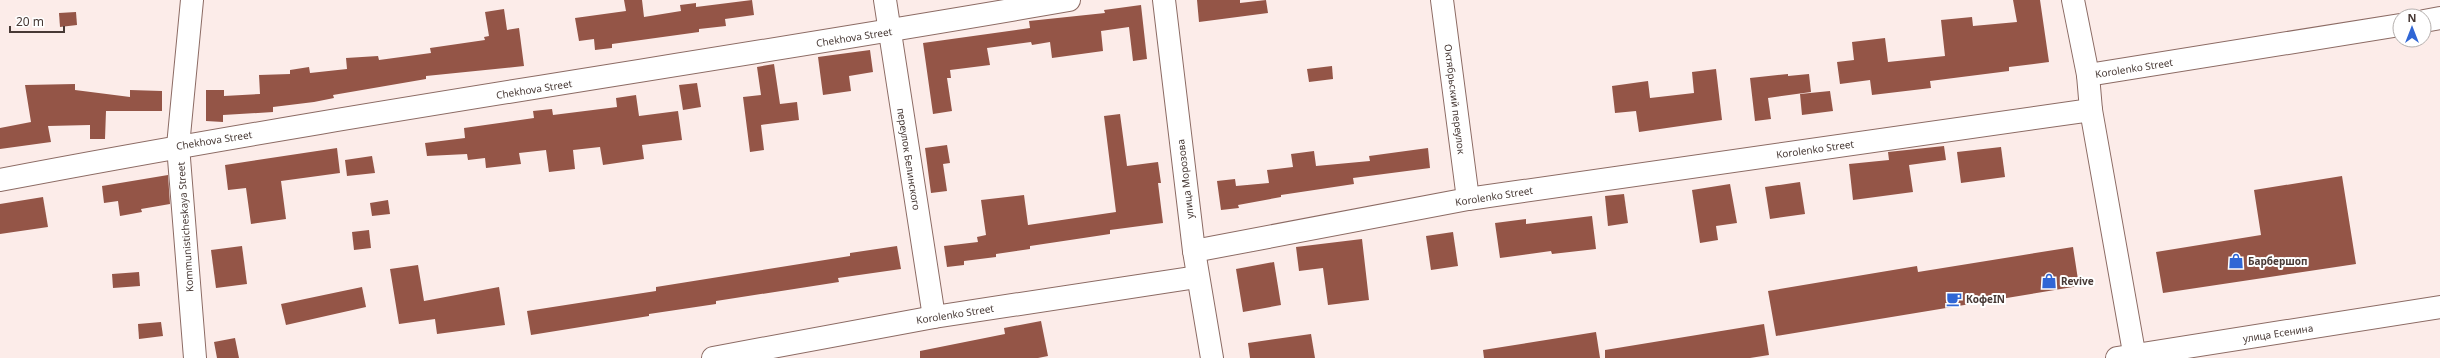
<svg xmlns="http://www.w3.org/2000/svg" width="2440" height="358" viewBox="0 0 2440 358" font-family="'Noto Sans',sans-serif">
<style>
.building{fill:#945547}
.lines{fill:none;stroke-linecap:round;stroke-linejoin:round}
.minor-casing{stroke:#8c6b64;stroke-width:24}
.minor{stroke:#fff;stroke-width:22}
.labels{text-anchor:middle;stroke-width:4;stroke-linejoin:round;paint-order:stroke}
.street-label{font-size:10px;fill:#473935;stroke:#fff}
.poi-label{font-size:10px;font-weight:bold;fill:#473935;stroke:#fff;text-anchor:start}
</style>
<rect width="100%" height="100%" fill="#fcece9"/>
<g class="building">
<path d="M624 0H642L644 17 681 11 680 5 696 3V7L752 0 754 15 725 19 726 26 699 29V32L612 44V48L595 50 594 39 579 41 575 18 626 11Z"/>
<path d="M1197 0H1240V3L1266 0 1268 13 1199 22Z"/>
<path d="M2013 0H2040L2049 62 2009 67V71L1930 81 1931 88 1872 95 1870 80 1840 84 1837 62 1854 60 1852 42 1885 38 1888 62 1945 56 1941 20 1972 17 1973 26 2017 22Z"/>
<path d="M1141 5 1147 59 1133 61 1129 27 1101 31 1103 51 1052 58 1050 42 1032 45 1031 42 987 48 990 65 950 70 951 78H947L952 111 933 114 923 43 1030 28 1029 21 1105 13 1104 10Z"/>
<path d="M504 9 507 30 519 28 524 66 426 76V79L333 95 334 98 314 102 273 107V112L223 115V122L206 121V90H224V96L260 94 259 75 290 74V70L309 67 310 73 347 69 346 58 378 56 379 60 431 53 430 48 485 40 484 37 489 36 485 12Z"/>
<path d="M76 12 77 25 60 27 59 13Z"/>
<path d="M870 50 873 72 849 76 851 91 823 95 818 57Z"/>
<path d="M774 64 780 104 797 102 799 120 761 125 764 150 750 152 743 97 761 95 757 67Z"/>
<path d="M1332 66 1333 79 1309 82 1307 69Z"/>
<path d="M1716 69 1722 120 1639 132 1636 111 1615 113 1612 86 1648 81 1650 98 1694 93 1692 72Z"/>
<path d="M1788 74V76L1809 74 1811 92 1768 98 1771 119 1755 121 1750 78Z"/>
<path d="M697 83 701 107 683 110 679 85Z"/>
<path d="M75 84V90L130 97V90L162 91V111H106L105 139H90V125L48 126 51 142 0 149V128L31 122 25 85Z"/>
<path d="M1830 91 1833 111 1802 115 1800 94Z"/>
<path d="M636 95 639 116 678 111 682 140 642 145 644 159 603 165 600 147 573 150 575 169 549 172 546 150 519 153 521 164 486 168 485 158 468 160 467 154 427 156 425 143 465 138 464 128 534 118 533 111 552 109 553 115 617 107 616 98Z"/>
<path d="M1120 114 1127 166 1158 162 1161 183H1158L1163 223 1110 230V234L1030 246V249L996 254V257L964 261V265L947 267 944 246 978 242 977 237 986 235 981 200 1024 195 1028 225 1116 212 1104 116Z"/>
<path d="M947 145 950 163 943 164 947 191 931 193 925 148Z"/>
<path d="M1944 146 1946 160 1909 165 1913 192 1853 200 1849 164 1889 160 1888 152Z"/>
<path d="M2001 147 2005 177 1961 183 1957 152Z"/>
<path d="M337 148 340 173 281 181 286 219 251 224 246 188 228 190 225 165Z"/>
<path d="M1428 148 1430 168 1353 178 1354 184 1281 195V197L1238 205 1239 208 1221 210 1217 181 1235 179 1236 186 1269 183 1267 170 1293 167 1291 154 1314 151 1316 166 1370 161 1369 156Z"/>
<path d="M372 156 375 173 347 176 345 160Z"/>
<path d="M168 175 170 204 141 209 142 212 120 216 118 201 104 203 102 186Z"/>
<path d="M2342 176 2356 264 2163 293 2156 252 2261 235 2254 190Z"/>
<path d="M1800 182 1805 214 1770 219 1765 187Z"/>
<path d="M1730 184 1737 223 1716 226 1718 240 1700 243 1692 190Z"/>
<path d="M1624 194 1628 223 1608 226 1605 196Z"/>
<path d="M43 197 48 227 0 234V204Z"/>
<path d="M388 200 390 214 372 216 370 203Z"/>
<path d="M1592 216 1596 249 1552 254 1551 251 1500 258 1495 223 1526 219V224Z"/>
<path d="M369 230 371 248 354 250 352 232Z"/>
<path d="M1453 232 1458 266 1431 270 1426 236Z"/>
<path d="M1362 239 1369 300 1328 305 1323 268 1299 271 1296 247Z"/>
<path d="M242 246 247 284 216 288 211 250Z"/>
<path d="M897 246 901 269 838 278 839 282 716 301V304L649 314V316L531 335 527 311 656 291V287L850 256V253Z"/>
<path d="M2073 247 2079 286 1776 336 1768 291 1917 266 1918 272Z"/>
<path d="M1274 262 1281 305 1243 312 1236 269Z"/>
<path d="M418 265 424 301 499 287 505 325 437 334 435 319 399 324 390 269Z"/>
<path d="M139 272 140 286 113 288 112 274Z"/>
<path d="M362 287 366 307 286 325 281 304Z"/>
<path d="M1041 321 1048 356 1038 358H920V351L1005 334 1004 328Z"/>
<path d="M161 322 163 336 139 339 138 324Z"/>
<path d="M1764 324 1769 355 1750 358H1605V350Z"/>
<path d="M1596 332 1600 358H1484L1483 350Z"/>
<path d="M1311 334 1315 358H1250L1248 343Z"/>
<path d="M235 338 239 358H217L214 342Z"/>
</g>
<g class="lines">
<defs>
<g id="minor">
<path d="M192 0 178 146 195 358"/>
<path d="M885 0 934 317"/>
<path d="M1164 0 1194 251 1212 358"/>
<path d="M1442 0 1468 199"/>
<path d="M2424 21 2440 18"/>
<path d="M2088 75 2400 25"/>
<path d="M2091 110 2135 358"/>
<path d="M0 180C355 112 713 62 1069 0"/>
<path d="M1194 251 1468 199 2091 110 2088 75 2073 0"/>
<path d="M713 358 934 317 1197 277"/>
<path d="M2117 358 2440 307"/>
</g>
</defs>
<use href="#minor" class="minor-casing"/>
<use href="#minor" class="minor"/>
</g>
<defs>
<symbol id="shop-bare" viewBox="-9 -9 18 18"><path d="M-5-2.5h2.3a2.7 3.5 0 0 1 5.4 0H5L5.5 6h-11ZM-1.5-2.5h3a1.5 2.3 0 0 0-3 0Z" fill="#3066d5" stroke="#fff" stroke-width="2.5" paint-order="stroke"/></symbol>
<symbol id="cafe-bare" viewBox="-9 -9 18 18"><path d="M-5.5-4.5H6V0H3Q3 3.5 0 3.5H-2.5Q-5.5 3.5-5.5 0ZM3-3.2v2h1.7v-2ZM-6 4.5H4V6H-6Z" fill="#3066d5" stroke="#fff" stroke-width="2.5" paint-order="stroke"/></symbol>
</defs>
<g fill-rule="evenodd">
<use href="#shop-bare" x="2225" y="250" width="22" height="22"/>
<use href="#shop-bare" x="2038" y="270" width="22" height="22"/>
<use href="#cafe-bare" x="1943" y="288" width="22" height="22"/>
</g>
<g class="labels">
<g class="street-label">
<text transform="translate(854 37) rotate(-9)" y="4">Chekhova Street</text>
<text transform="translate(2134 68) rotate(-9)" y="4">Korolenko Street</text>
<text transform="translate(534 89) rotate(-9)" y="4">Chekhova Street</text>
<text transform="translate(1455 99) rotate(83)" y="4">Октябрьский переулок</text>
<text transform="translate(214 140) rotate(-9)" y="4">Chekhova Street</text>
<text transform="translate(1815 149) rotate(-8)" y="4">Korolenko Street</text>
<text transform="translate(909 159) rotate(81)" y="4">переулок Белинского</text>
<text transform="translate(1185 179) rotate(-97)" y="4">улица Морозова</text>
<text transform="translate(1494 196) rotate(-9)" y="4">Korolenko Street</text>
<text transform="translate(185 227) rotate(-94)" y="4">Kommunisticheskaya Street</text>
<text transform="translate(955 314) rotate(-9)" y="4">Korolenko Street</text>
<text transform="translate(2278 333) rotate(-9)" y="4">улица Есенина</text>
</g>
<g class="poi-label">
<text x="2248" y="265">Барбершоп</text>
<text x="2061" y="285">Revive</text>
<text x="1966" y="303">КофеIN</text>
</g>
</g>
<g transform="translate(2412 28)"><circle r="19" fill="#ffffff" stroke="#b5b0ae"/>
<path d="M0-3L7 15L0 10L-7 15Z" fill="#3066d5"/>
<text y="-6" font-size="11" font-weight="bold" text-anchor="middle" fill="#473935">N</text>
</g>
<path d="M10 26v6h54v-6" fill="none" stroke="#473935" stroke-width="2"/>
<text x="16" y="26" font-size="12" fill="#473935" stroke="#ffffff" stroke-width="3" paint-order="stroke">20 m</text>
</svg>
